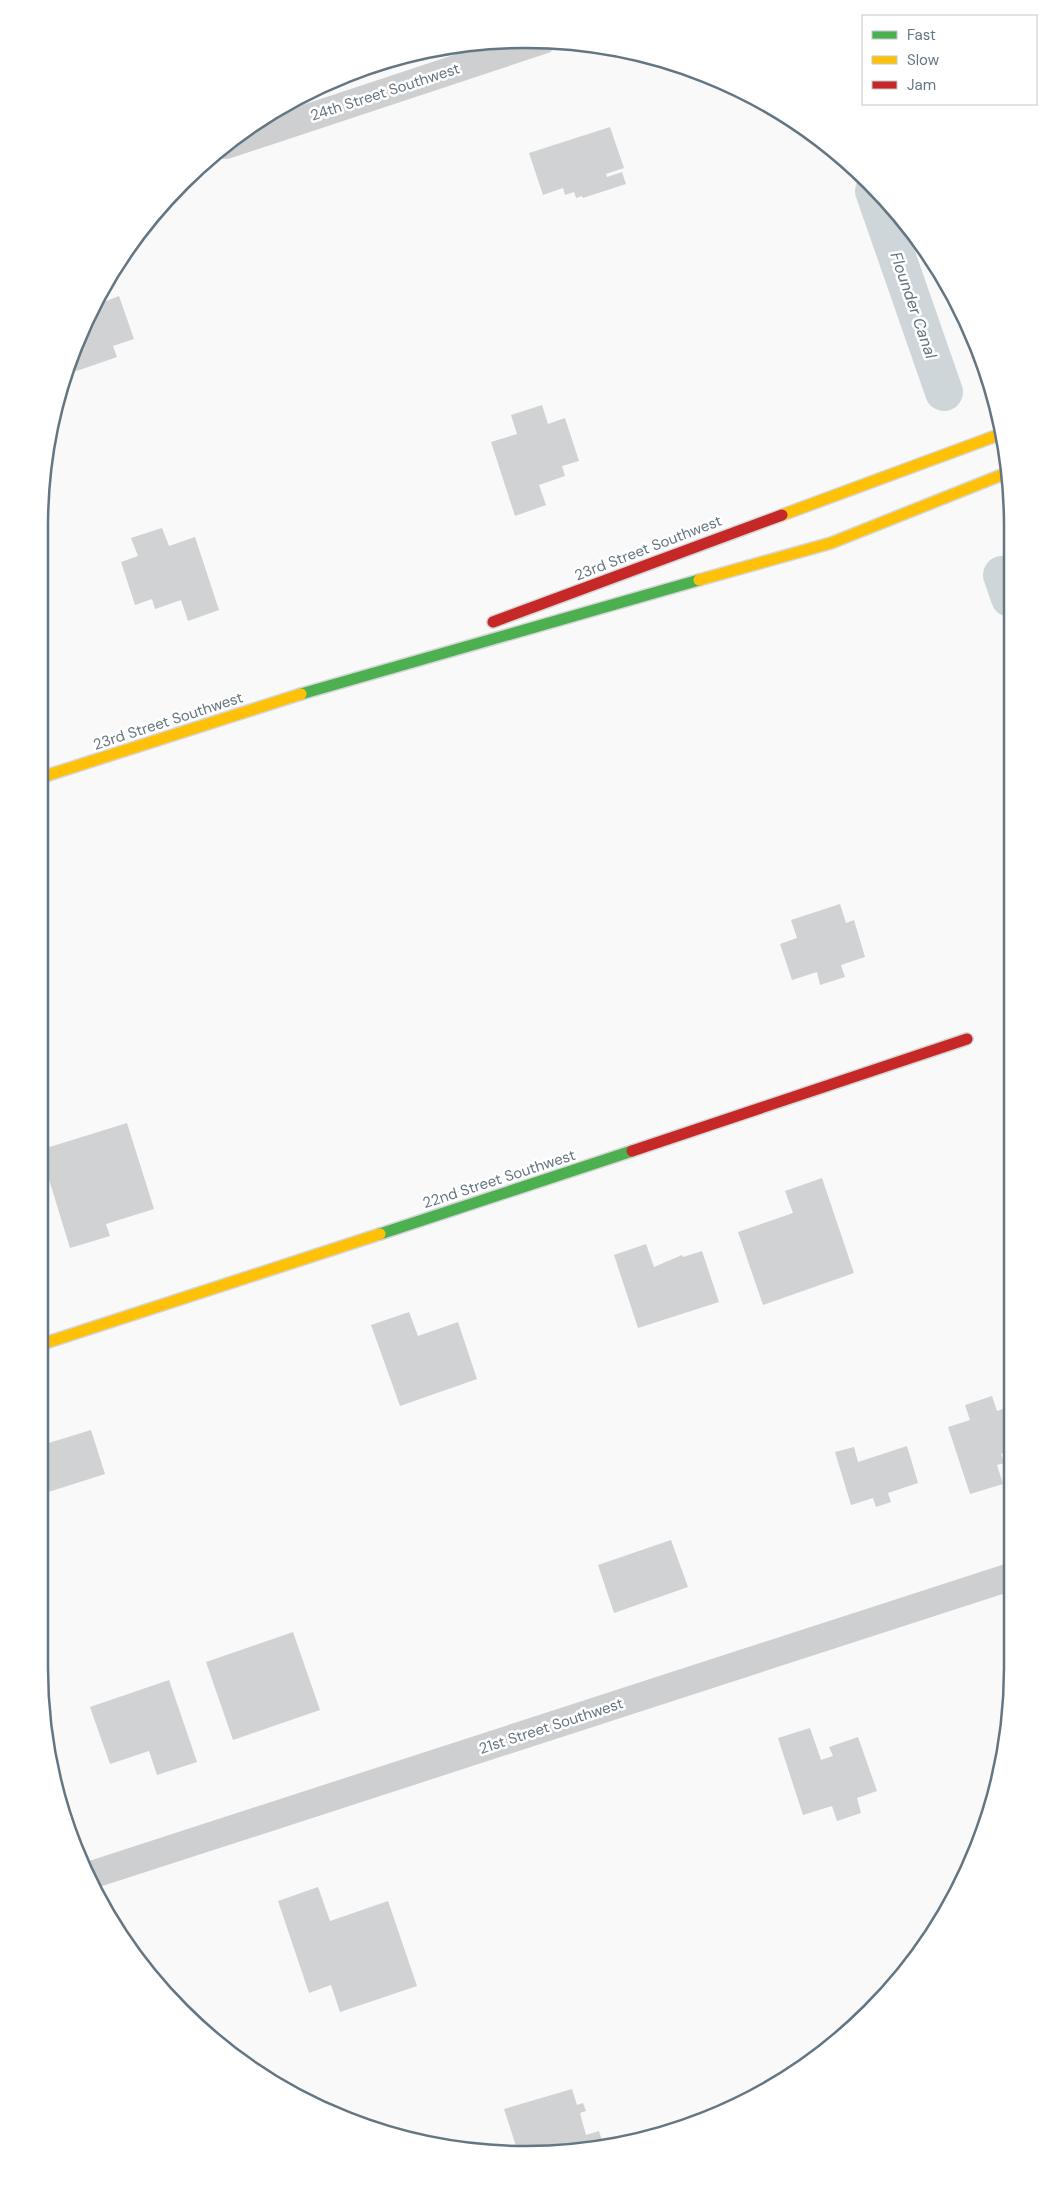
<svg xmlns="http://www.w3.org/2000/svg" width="1052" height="2193" viewBox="0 0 1052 2193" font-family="'DM Sans',sans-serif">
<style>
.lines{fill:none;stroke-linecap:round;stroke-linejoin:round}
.canal{stroke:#ced6d9;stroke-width:38}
.building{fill:#d0d2d3}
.fast-casing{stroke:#d5d6d7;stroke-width:14}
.slow-casing{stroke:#d5d6d7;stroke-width:14}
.jam-casing{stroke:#d5d6d7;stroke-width:14}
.street{stroke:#cecfd0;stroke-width:28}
.fast{stroke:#4caf50;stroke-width:11}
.slow{stroke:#ffc107;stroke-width:11}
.jam{stroke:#c62828;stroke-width:11}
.labels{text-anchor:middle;stroke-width:5;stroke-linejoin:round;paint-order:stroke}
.street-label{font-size:15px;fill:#657683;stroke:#fff}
.water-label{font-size:16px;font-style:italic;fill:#60757c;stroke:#fff}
.rim{fill:none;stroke:#657683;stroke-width:2.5}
</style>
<rect width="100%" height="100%" fill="#f9f9f9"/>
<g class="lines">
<g class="canal">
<path d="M874 191 944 392"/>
<path d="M1002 575 1010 598"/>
</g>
</g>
<g class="building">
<path d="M610 127 624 168 606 174 607 177 622 172 626 184 583 198 582 196 576 198 574 192 565 195 563 188 543 195 529 153Z"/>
<path d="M119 296 134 339 113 346 117 357 65 375 76 339 97 300 98 304Z"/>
<path d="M542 405 548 424 565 418 579 461 562 466 565 476 539 485 546 505 515 516 491 442 517 434 511 415Z"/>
<path d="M162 528 169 546 195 537 219 610 188 621 181 600 155 609 152 599 135 605 121 562 138 556 131 538Z"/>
<path d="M840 904 846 923 854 920 865 957 841 965 845 977 820 985 817 972 792 980 780 944 797 938 791 920Z"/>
<path d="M127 1123 154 1209 106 1224 110 1236 70 1248 40 1150Z"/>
<path d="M822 1178 854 1273 763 1305 738 1232 793 1213 785 1191Z"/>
<path d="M646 1244 654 1267 682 1255 683 1257 702 1251 719 1302 638 1328 614 1255Z"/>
<path d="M409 1312 418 1336 458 1322 477 1379 400 1406 371 1325Z"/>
<path d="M992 1396 997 1411 1012 1406V1450L1001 1454 1004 1463 997 1465 1003 1484 970 1494 948 1427 970 1420 965 1405Z"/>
<path d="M91 1430 105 1474 39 1495V1446Z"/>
<path d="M907 1446 918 1483 888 1493 891 1502 876 1507 873 1498 851 1505 835 1452 854 1447 858 1462Z"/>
<path d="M671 1540 688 1587 614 1613 598 1565Z"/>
<path d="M293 1632 320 1710 233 1740 206 1662Z"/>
<path d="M169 1680 197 1762 157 1775 149 1751 110 1764 90 1707Z"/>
<path d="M810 1728 821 1760 833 1756 829 1747 858 1737 877 1791 857 1798 861 1813 837 1821 832 1806 803 1815 778 1738Z"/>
<path d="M318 1887 330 1921 388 1901 417 1986 340 2012 331 1985 309 1993 278 1901Z"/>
<path d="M900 1976 889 1989 886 1980Z"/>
<path d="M881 1999 874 2008 872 2010 870 2003Z"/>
<path d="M572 2089 577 2105 583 2103 586 2111 580 2113 586 2135 599 2131 604 2147 589 2150 492 2153 516 2146 504 2109Z"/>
</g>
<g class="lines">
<defs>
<g id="fast">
<path d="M301 694 699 580"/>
<path d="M380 1234 632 1151"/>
</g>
<g id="slow">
<path d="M782 515 1001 434"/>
<path d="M699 580 831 543 1009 472"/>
<path d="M39 778 301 694"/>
<path d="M39 1345 380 1234"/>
</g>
<g id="jam">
<path d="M493 622 782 515"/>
<path d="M632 1151 967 1039"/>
</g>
</defs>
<use href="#fast" class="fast-casing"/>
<use href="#slow" class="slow-casing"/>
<use href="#jam" class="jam-casing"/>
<g class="street">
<path d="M226 145 543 40"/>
<path d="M88 1876 1013 1576"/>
</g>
<use href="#fast" class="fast"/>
<use href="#slow" class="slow"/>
<use href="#jam" class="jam"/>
</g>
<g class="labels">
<g class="street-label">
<text transform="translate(385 92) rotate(-18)" y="5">24th Street Southwest</text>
<text transform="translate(648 548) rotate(-21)" y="5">23rd Street Southwest</text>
<text transform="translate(168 721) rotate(-18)" y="5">23rd Street Southwest</text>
<text transform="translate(499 1179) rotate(-18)" y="5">22nd Street Southwest</text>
<text transform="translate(551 1726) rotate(-18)" y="5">21st Street Southwest</text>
</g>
<g class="water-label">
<text transform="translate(914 305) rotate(71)" y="6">Flounder Canal</text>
</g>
</g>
<path d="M0 0H1052V2193H0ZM526 48H526A478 478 0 0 1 1004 526V1668A478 478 0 0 1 526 2146H526A478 478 0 0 1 48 1668V526A478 478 0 0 1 526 48Z" fill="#fff" fill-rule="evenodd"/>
<path class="rim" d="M526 48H526A478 478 0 0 1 1004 526V1668A478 478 0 0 1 526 2146H526A478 478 0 0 1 48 1668V526A478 478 0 0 1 526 48Z"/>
<rect x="862" y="15" width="175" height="90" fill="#ffffff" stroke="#c1c8cd"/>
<rect x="872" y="31" width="25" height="8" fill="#4caf50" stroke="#c1c8cd"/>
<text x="907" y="40" font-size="15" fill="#657683">Fast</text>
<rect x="872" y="56" width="25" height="8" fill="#ffc107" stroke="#c1c8cd"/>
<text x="907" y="65" font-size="15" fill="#657683">Slow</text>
<rect x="872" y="81" width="25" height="8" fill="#c62828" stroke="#c1c8cd"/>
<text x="907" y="90" font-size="15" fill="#657683">Jam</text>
</svg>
